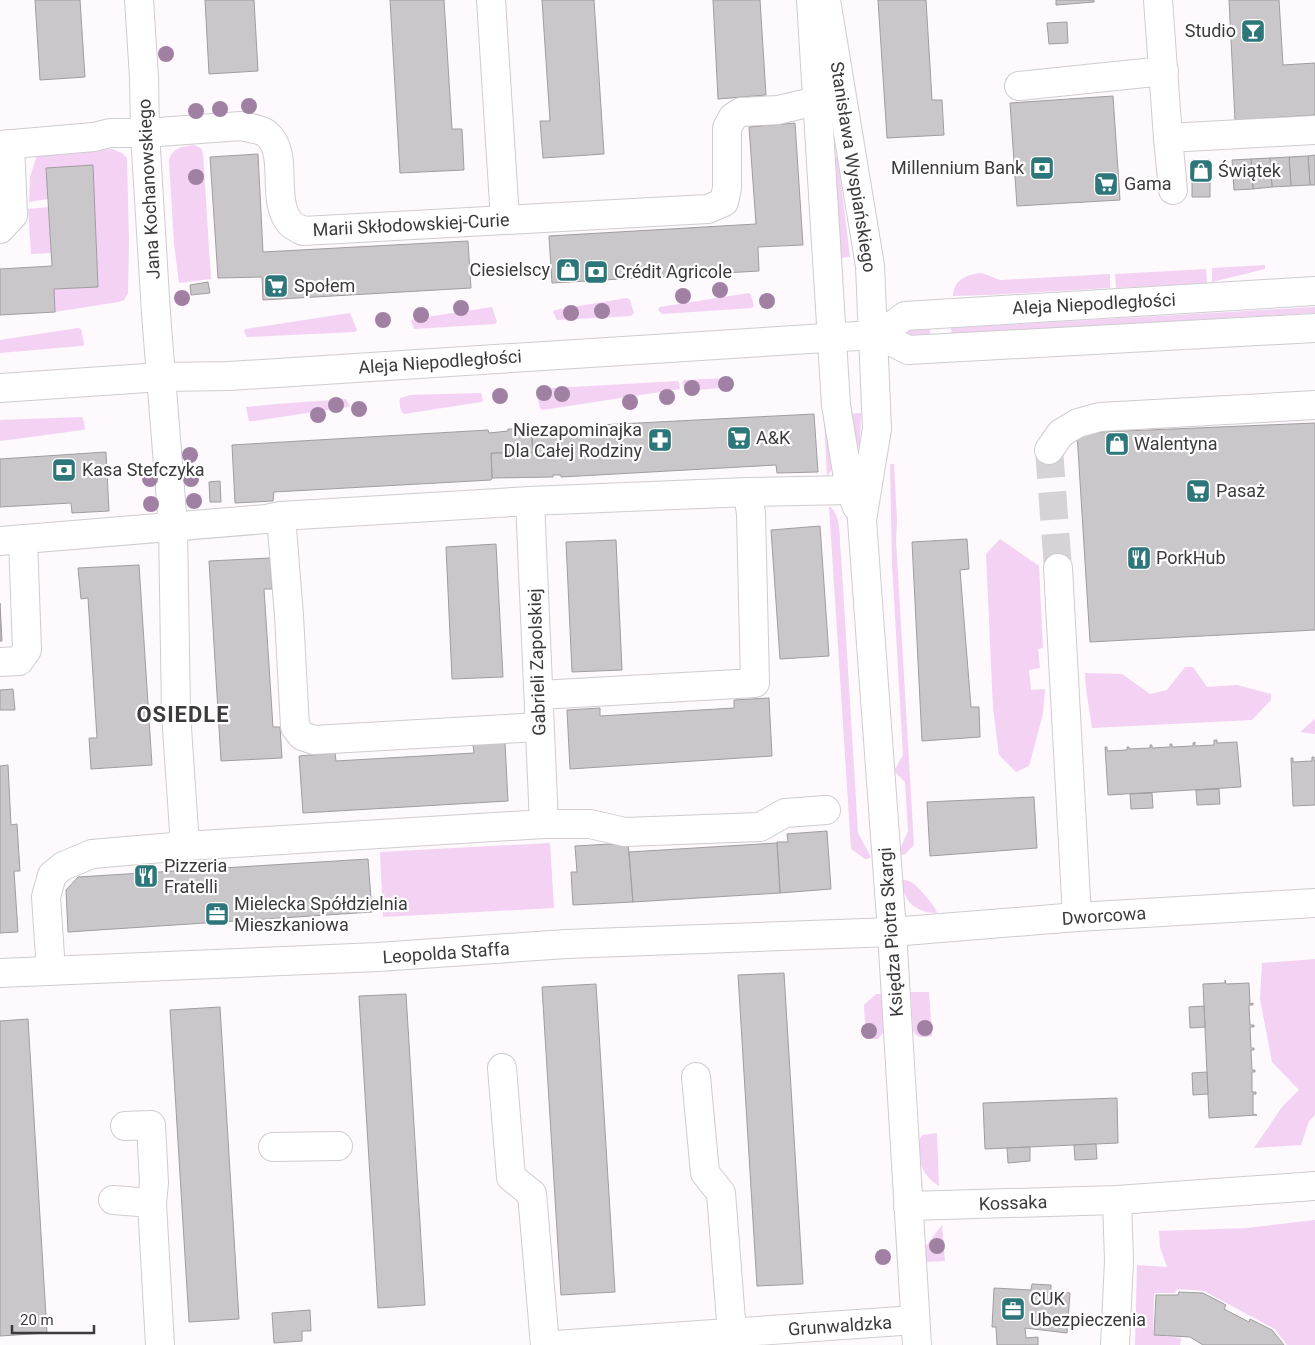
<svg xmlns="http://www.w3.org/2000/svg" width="1315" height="1345" viewBox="0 0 1315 1345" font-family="Roboto,sans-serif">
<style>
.green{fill:#f3d2f4}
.building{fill:#cac7ca;stroke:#a09ca0}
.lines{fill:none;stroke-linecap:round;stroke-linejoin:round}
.minor-tunnel{stroke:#d6d3d6;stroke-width:28;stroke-dasharray:28 14;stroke-linecap:butt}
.minor-casing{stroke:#cfccd0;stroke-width:30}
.minor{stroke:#fff;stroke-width:28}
.tree{fill:#a181a3}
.labels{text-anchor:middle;stroke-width:4.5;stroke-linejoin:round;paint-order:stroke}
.poi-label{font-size:18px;fill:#3c3a3c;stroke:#fff;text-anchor:start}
.street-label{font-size:18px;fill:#3c3a3c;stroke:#fff}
.district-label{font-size:22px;font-weight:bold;letter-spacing:1px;fill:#3c3a3c;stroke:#fff}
</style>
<rect width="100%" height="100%" fill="#fdf9fd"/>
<g class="green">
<path d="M194 145 201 148 203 153 211 279 179 283 174 243 169 160C173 147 182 147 194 145Z"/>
<path d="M112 149 122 153 127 158 129 240 128 293 124 300 118 302 55 312 54 289 98 286 93 165 47 168 48 199 29 202 30 177 37 155Z"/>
<path d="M836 156 838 159 850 257 838 258 834 157Z"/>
<path d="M49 207 51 253 31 254 28 209Z"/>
<path d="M1265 265V269L1212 282V268Z"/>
<path d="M1206 269 1207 283 1116 288 1115 274Z"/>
<path d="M982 273 1000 280 1110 274V288L988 295 953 296C954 279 968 274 982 273Z"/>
<path d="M749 293 751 295 754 306 752 308 662 314 658 310 660 307Z"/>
<path d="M627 298 630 300 634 313 631 316 557 320 553 312 555 310Z"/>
<path d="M492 307 497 322 495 324 414 329 411 321 413 319Z"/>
<path d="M1315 307V313L952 334 951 328Z"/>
<path d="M350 313 357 330 355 332 247 337 244 331 245 329Z"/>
<path d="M930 327V334L892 336 889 330Z"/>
<path d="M78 328 81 329 84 343V345L81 346 0 353V340Z"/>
<path d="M730 378 734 385 729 390H723L722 388 697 390 692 392 685 390 682 383 684 380Z"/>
<path d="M677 381 679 382 680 389 542 410 540 408 536 392 538 389Z"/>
<path d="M479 393H481L483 401 481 402 404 414C400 412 399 403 400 398L410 395Z"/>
<path d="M346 399 350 406 347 407 254 421H249L246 407 276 404Z"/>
<path d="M861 413 860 444 857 447H855L846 414Z"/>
<path d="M81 417 83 418 85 429 83 430 0 441V420Z"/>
<path d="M824 417 834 467 827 476Z"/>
<path d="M890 464H894L897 520 896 541 914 845 905 854 897 856 908 831 905 782 894 771 903 755 892 564Z"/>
<path d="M829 506C842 514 839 540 841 554L858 833 871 857 868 859H865L851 849Z"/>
<path d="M1000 539 1039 566 1043 648 1038 649 1040 668 1029 670 1031 690 1045 689 1043 714 1029 766 1016 772 999 755 993 708 986 554Z"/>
<path d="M1185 667H1193L1207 687 1237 685 1271 694V700L1252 720 1092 728 1086 689 1085 673 1122 674 1150 694 1167 690Z"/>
<path d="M1315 719V734L1300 732Z"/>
<path d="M550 843 554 908 383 917 380 852Z"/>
<path d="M900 880C904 880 907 880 911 882 917 885 936 907 937 913 914 913 905 901 900 880Z"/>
<path d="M1315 959V1115L1309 1121 1301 1145 1254 1148 1282 1107 1299 1090 1272 1062 1260 999 1262 963Z"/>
<path d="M911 992H929L932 1036C924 1037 917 1039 913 1031Z"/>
<path d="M876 994H882L884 1031 878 1039H866L864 1005Z"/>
<path d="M937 1133 939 1186C924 1176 920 1168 920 1150 919 1144 918 1139 923 1135Z"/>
<path d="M1315 1220V1345H1287L1275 1329 1204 1291 1177 1289 1175 1293H1154L1153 1335 1181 1338 1180 1345H1135L1137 1265 1167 1267 1160 1247 1159 1231 1247 1228Z"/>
<path d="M942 1225 945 1261 925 1262 926 1246Z"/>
</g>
<g class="building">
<path d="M35 0H80L85 77 40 80Z"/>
<path d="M205 0H254L258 71 209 74Z"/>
<path d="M390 0H444L452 129H462L464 170 400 173Z"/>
<path d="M542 0H594L604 154 543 158 540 121H550Z"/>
<path d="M713 0H760L766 95 718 99Z"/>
<path d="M878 0H926L932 100H942L944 135 887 138Z"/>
<path d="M1056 0H1094V2L1056 5Z"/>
<path d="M1229 0H1279L1283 65 1315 63V115L1235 120Z"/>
<path d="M1067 22 1068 43 1049 44 1047 23Z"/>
<path d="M1113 96 1120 200 1017 206 1010 103Z"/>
<path d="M795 123 803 245 758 247 759 271 552 283 549 236 756 224 749 127Z"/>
<path d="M258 154 263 252 468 241 471 288 263 300 262 277 218 278 210 157Z"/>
<path d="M1315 155V185H1310L1308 156Z"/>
<path d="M1308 156 1310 185 1291 186 1289 157Z"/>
<path d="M1289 157 1291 186 1272 187 1270 158Z"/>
<path d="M1270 158 1272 187 1253 189 1251 159Z"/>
<path d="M1251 159 1253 189 1234 190 1232 160Z"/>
<path d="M1209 162 1210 178 1192 179 1191 163Z"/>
<path d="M93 165 98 287 54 289 55 312 0 315V269L52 266 46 168Z"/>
<path d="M1210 178V197H1192V179Z"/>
<path d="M208 282 210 293 191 295 190 285Z"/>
<path d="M814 414 818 472 777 473 776 465 561 477V475H553V477L492 478 491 453 533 452 531 429 539 428V431L560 430V427Z"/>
<path d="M1315 423V630L1090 642 1077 433Z"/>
<path d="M508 429H531L533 452 491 453 492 478 491 480 274 492 273 501 235 503 232 445 488 430 489 433 508 431Z"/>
<path d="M106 452 109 511 72 513 71 503 0 507V459Z"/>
<path d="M220 481 221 502H210L209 482Z"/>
<path d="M820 526 829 656 780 659 771 530Z"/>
<path d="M967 539 969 569 960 570 971 707H979L980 737 922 741 912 542Z"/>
<path d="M616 540 622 670 572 672 566 542Z"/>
<path d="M496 544 503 677 452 679 446 547Z"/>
<path d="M270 558 272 589H264L273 727H280L282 758 221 761 209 561Z"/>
<path d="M139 565 152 765 91 769 89 738H97L88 598 81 599 78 568Z"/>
<path d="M0 603 2 641H0Z"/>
<path d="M13 689 15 710H0V690Z"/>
<path d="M769 698 772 756 570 769 567 710 600 708V716L734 708V700Z"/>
<path d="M1214 740H1217V743L1237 742 1241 787 1108 795 1105 747H1107V751L1127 750V747H1129V749L1150 748V745H1152V748L1170 747V744H1172V747L1193 746V743L1195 742V746L1214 745Z"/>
<path d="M505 743 508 801 303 813 299 756 335 753 336 761 474 753 473 745Z"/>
<path d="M1312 757H1314V761H1315V805L1293 806 1291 758H1293V762L1312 761Z"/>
<path d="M8 765 11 825 17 824 20 871H14L18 932 0 933V766Z"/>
<path d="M1219 789 1220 804 1197 805 1196 790Z"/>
<path d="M1152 793 1153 808 1131 809 1130 794Z"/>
<path d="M1034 797 1037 848 930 856 927 802Z"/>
<path d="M827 831 831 889 780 893 777 842H788L787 834Z"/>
<path d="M628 843 633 902 573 905 571 872H577L575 846Z"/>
<path d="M777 843 780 893 633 902 629 852Z"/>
<path d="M368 859 372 912 68 932 66 890 78 877Z"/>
<path d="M784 973 803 1284 757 1286 738 975Z"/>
<path d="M1225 980 1226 984 1249 983 1250 1004 1253 1003V1005H1249L1250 1025H1254V1027H1250L1251 1048H1254V1050H1251L1252 1070H1255V1072H1252V1092H1256V1094H1253V1114L1257 1115 1209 1118 1203 984 1225 983Z"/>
<path d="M596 984 615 1292 561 1295 542 987Z"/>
<path d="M406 994 425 1305 378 1308 359 996Z"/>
<path d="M1204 1006 1205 1027 1190 1028 1189 1007Z"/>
<path d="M220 1007 239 1319 189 1322 170 1010Z"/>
<path d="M28 1019 47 1333 0 1336V1021Z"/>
<path d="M1207 1072 1208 1094 1193 1095 1192 1073Z"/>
<path d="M1117 1098 1118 1143 985 1149 983 1103Z"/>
<path d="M1096 1144 1097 1159 1075 1160 1074 1145Z"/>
<path d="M1030 1147V1161L1008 1163 1007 1148Z"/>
<path d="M1032 1284 1051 1285V1291L1070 1293 1067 1333 1025 1328 1026 1338 1038 1337V1345H997L996 1327H992L994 1288 1031 1290Z"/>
<path d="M1179 1292 1203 1293 1226 1305 1224 1309 1249 1322 1250 1319 1272 1330 1284 1345H1203L1190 1337 1154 1335 1156 1295H1178Z"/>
<path d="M310 1310 311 1331H302V1341L274 1343 272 1313Z"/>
</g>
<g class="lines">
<path class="minor-tunnel" d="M1049 450 1058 568"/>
<defs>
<g id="minor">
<path d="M491 0 505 219"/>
<path d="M811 0 836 405 850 490 857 507"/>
<path d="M826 0 870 266 877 429 862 520 892 932 917 1345"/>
<path d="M1158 0 1168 138 1315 130"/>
<path d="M1019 86 1164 71"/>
<path d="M1168 138 1173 190"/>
<path d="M0 145 94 137 110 133H145L241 126C249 128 261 129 267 134 290 154 270 199 290 223 293 226 299 229 303 231L708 209 724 202 727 188V128L733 117 741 112 778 110 816 101"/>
<path d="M0 229 13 215 10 144"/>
<path d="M879 335 908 350 1315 328"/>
<path d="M0 388 161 377 229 376 873 335H879L905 316 1315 291"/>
<path d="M1049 450 1061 433 1078 423 1100 417 1315 405"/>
<path d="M530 501 544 824"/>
<path d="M281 516 289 616 295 727 302 736 314 740 539 727"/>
<path d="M0 541 266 519 281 516 530 501 748 492 850 490"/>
<path d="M1058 568 1077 917"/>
<path d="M0 662 19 661 27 650 23 539"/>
<path d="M539 695 755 683 751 514 748 492"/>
<path d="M185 846 544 824H590L625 832 760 827 785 813 826 810"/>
<path d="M51 971 46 897 52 875 63 866 92 854 185 846 176 713 173 526 156 314 145 133 144 77 139 0"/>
<path d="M0 973 378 957 566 944 892 932 1077 917 1315 903"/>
<path d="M502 1068 511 1177 532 1194 545 1345"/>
<path d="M696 1077 705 1173 721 1193 732 1333"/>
<path d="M125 1126 151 1125 154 1183 152 1203 160 1345"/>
<path d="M273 1147 338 1146"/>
<path d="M113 1200 152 1203"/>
<path d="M908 1206 1117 1200 1315 1186"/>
<path d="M555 1345 915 1320"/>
<path d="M1115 1345 1119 1261 1117 1200"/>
</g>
</defs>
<use href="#minor" class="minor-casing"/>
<use href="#minor" class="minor"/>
</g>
<g class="tree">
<circle cx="166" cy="54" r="8"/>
<circle cx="249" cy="106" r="8"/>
<circle cx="220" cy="109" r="8"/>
<circle cx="196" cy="111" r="8"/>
<circle cx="196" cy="177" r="8"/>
<circle cx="720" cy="290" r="8"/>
<circle cx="683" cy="296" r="8"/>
<circle cx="182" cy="298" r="8"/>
<circle cx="767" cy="301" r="8"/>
<circle cx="461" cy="308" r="8"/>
<circle cx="602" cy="311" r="8"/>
<circle cx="571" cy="313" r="8"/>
<circle cx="421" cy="315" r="8"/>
<circle cx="383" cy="320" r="8"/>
<circle cx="726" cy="384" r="8"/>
<circle cx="692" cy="388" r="8"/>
<circle cx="544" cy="393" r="8"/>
<circle cx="562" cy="394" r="8"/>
<circle cx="500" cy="396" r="8"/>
<circle cx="667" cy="397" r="8"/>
<circle cx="630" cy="402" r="8"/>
<circle cx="336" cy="405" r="8"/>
<circle cx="359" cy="409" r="8"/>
<circle cx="318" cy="415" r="8"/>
<circle cx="190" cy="455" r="8"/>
<circle cx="150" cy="479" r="8"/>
<circle cx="191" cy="479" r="8"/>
<circle cx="194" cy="501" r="8"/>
<circle cx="151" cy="504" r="8"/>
<circle cx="925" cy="1028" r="8"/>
<circle cx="869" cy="1031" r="8"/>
<circle cx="937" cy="1246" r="8"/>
<circle cx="883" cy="1257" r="8"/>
</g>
<defs>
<symbol id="bar-square" viewBox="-11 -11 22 22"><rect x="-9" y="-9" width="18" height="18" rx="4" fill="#2d767a" stroke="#fff"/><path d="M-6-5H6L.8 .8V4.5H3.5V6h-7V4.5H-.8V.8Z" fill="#fff"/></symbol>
<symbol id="bank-square" viewBox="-11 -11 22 22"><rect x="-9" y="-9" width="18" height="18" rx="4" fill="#2d767a" stroke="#fff"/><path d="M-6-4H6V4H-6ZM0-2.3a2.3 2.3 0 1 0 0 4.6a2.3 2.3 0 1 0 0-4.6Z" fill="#fff"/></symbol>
<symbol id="shop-square" viewBox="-11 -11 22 22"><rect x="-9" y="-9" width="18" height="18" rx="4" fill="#2d767a" stroke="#fff"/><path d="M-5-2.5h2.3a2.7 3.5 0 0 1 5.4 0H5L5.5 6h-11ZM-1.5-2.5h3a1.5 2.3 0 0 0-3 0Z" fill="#fff"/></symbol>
<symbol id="supermarket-square" viewBox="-11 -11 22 22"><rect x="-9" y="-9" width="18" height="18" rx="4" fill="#2d767a" stroke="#fff"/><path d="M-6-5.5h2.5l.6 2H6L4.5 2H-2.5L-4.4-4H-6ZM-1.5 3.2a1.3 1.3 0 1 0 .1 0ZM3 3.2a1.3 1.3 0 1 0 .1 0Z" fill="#fff"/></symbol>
<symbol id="pharmacy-square" viewBox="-11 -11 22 22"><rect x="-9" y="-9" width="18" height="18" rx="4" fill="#2d767a" stroke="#fff"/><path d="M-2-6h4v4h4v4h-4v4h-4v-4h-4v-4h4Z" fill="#fff"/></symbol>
<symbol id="restaurant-square" viewBox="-11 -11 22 22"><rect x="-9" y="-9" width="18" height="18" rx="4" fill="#2d767a" stroke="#fff"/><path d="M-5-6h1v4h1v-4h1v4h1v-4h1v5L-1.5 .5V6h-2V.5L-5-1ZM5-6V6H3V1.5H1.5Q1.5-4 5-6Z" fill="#fff"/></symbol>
<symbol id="office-square" viewBox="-11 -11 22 22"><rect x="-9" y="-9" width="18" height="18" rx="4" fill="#2d767a" stroke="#fff"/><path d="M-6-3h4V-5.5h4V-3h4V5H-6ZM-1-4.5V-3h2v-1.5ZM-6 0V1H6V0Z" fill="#fff"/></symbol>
</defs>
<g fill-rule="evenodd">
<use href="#bar-square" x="1239" y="17" width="28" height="28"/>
<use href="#bank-square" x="1028" y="154" width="28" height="28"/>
<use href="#shop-square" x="1187" y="157" width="28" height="28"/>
<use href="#supermarket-square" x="1092" y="170" width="28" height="28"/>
<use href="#shop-square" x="554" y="256" width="28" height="28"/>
<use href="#bank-square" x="582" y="258" width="28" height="28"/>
<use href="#supermarket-square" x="262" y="272" width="28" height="28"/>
<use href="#supermarket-square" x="725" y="424" width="28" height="28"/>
<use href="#pharmacy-square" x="646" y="426" width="28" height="28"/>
<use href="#shop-square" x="1103" y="430" width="28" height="28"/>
<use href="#bank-square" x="50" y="456" width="28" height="28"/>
<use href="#supermarket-square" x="1184" y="477" width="28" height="28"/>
<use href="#restaurant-square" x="1125" y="544" width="28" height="28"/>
<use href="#restaurant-square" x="132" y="862" width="28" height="28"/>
<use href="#office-square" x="203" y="900" width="28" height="28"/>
<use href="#office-square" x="999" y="1295" width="28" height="28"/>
</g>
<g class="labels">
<g class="poi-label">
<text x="1236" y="37" text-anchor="end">Studio</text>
<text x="1024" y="174" text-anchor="end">Millennium Bank</text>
<text x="1218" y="177">Świątek</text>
<text x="1124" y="190">Gama</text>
<text x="550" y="276" text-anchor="end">Ciesielscy</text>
<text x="614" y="278">Crédit Agricole</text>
<text x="294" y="292">Społem</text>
<text x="642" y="436" text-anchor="end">Niezapominajka<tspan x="642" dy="21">Dla Całej Rodziny</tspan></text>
<text x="756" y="444">A&amp;K</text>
<text x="1134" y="450">Walentyna</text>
<text x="82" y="476">Kasa Stefczyka</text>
<text x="1216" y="497">Pasaż</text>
<text x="1156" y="564">PorkHub</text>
<text x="164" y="872">Pizzeria<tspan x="164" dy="21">Fratelli</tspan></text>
<text x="234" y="910">Mielecka Spółdzielnia<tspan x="234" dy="21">Mieszkaniowa</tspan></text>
<text x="1030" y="1305">CUK<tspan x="1030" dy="21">Ubezpieczenia</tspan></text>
</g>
<g class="street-label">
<text transform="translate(853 167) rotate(81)" y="6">Stanisława Wyspiańskiego</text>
<text transform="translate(149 189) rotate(-93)" y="6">Jana Kochanowskiego</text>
<text transform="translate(411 225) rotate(-3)" y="6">Marii Skłodowskiej-Curie</text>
<text transform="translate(1094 304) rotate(-3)" y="6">Aleja Niepodległości</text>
<text transform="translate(440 362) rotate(-4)" y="6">Aleja Niepodległości</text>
<text transform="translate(537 662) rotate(-92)" y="6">Gabrieli Zapolskiej</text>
<text transform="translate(1104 916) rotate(-4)" y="6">Dworcowa</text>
<text transform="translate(891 932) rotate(-94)" y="6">Księdza Piotra Skargi</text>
<text transform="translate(446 953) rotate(-4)" y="6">Leopolda Staffa</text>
<text transform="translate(1013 1203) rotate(-2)" y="6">Kossaka</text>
<text transform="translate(840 1326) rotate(-4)" y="6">Grunwaldzka</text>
</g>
<g class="district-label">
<text x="183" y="722">OSIEDLE</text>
</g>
</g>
<path d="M12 1325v8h82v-8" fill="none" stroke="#3c3a3c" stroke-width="2.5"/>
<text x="20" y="1325" font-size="15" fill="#3c3a3c" stroke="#ffffff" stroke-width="4" paint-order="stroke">20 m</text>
</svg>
